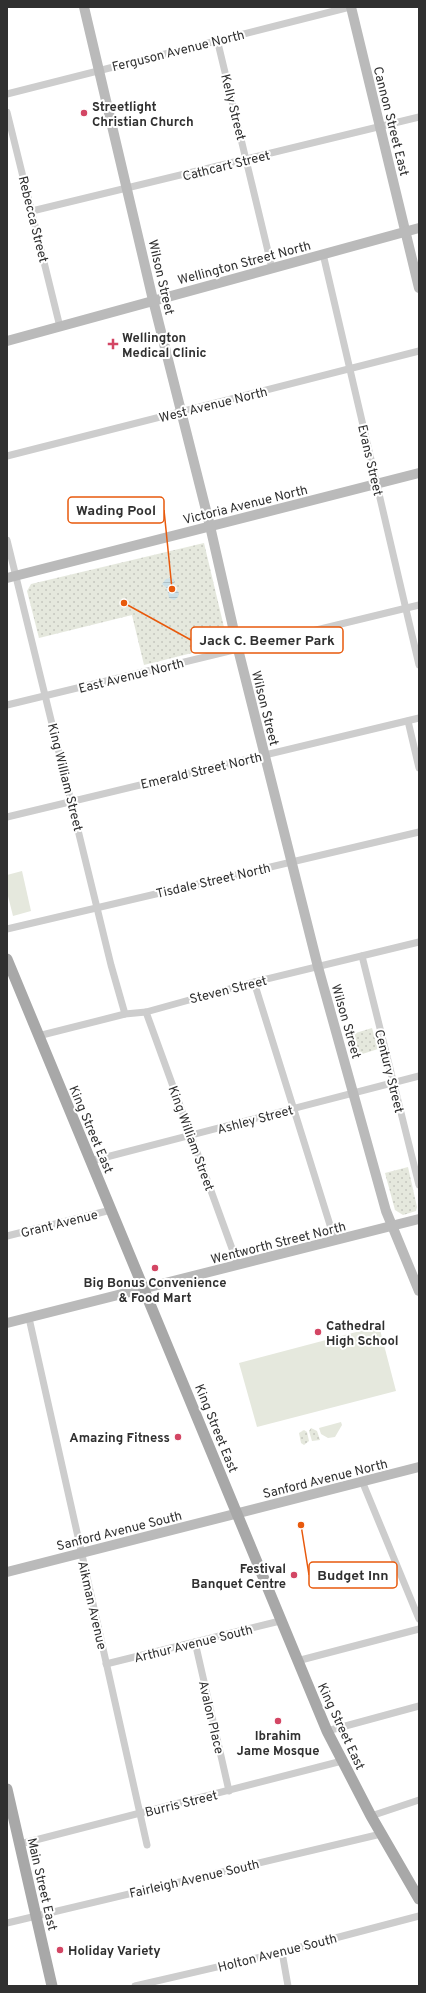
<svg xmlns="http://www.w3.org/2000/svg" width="426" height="1993" viewBox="0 0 426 1993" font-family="Overpass,sans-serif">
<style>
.grass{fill:#e5e8dd}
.park{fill:url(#park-dots)}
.water{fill:url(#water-rules)}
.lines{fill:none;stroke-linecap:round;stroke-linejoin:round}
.street{stroke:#cdcdcd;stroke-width:7}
.secondary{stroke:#bababa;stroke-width:10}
.primary{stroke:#a8a8a8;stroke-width:11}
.poi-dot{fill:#d34664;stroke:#fff;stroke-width:1.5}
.labels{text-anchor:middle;stroke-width:4;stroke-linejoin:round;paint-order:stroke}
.street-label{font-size:13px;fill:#303030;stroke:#fff}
.poi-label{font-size:13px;font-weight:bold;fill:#303030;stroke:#fff;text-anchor:start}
.leader{fill:none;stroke:#e8590c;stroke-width:1.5}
.callout-dot{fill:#e8590c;stroke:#fff;stroke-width:1.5}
.callout{fill:#fff;stroke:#e8590c;stroke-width:1.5}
.callout-label{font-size:14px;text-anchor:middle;font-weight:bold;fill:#303030}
</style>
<defs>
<pattern id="park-dots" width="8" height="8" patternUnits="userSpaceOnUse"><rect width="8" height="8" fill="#e5e8dd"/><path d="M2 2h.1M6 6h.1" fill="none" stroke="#c5c7be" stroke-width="1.8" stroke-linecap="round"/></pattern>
<pattern id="water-rules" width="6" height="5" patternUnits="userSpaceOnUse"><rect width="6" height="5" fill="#cbe0e7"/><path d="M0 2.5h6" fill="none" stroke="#afc0c6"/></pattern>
</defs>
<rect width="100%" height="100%" fill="#fff"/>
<g class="grass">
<path d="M22 871 31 911 13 916 7 892V875Z"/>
<path d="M379 1326 396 1391 257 1427 239 1363Z"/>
<path d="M341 1422 342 1425 335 1437 328 1438 321 1434 319 1428Z"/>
</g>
<g class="park">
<path d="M204 543 228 644 144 665 132 615 39 638 27 591 31 584Z"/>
<path d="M372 1028 378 1049 353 1057 346 1036Z"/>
<path d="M408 1167 417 1207 416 1211 403 1215 395 1210 385 1173Z"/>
<path d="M311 1428 317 1431 320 1440 312 1441 309 1431Z"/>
<path d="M304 1430 307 1432 309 1441 304 1445 301 1443 299 1433Z"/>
</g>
<path class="water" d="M170 578 174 579V586L179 593 178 597 174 600 169 598 167 588 162 584 166 579Z"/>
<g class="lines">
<g class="street">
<path d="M217 39 272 268"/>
<path d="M7 94 350 7"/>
<path d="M7 112 60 327"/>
<path d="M32 211 419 117"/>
<path d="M323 254 419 665"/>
<path d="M7 456 419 351"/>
<path d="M7 540 111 965 125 1014"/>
<path d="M7 705 419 605"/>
<path d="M408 721 419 768"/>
<path d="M7 817 419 718"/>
<path d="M7 929 419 832"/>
<path d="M362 956 419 1185"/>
<path d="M254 982 335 1241"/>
<path d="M146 1012 238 1265"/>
<path d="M38 1036 125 1014 146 1012 254 982 419 942"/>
<path d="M91 1161 419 1076"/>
<path d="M7 1236 111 1210"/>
<path d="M29 1318 147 1845"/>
<path d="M362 1481 419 1619"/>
<path d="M195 1642 229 1791"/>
<path d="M297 1661 419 1629"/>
<path d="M106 1664 280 1621"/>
<path d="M327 1731 419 1706"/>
<path d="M371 1816 419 1800"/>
<path d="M20 1844 342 1761"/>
<path d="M7 1923 381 1834"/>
<path d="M282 1952 288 1986"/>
<path d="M135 1986 282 1952 419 1916"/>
</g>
<g class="secondary">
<path d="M84 7 153 300 210 526 238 649 318 967 386 1211 419 1291"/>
<path d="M351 7 419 288"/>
<path d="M7 341 419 228"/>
<path d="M7 578 419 473"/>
<path d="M7 1323 419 1219"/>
<path d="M7 1572 419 1467"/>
</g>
<g class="primary">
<path d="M7 959 327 1731 371 1816 419 1899"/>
<path d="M7 1789 52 1986"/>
</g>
</g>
<g class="poi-dot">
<circle cx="84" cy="113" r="4"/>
<path d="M111 338h4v4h4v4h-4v4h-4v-4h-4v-4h4z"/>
<circle cx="155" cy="1268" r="4"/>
<circle cx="318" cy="1332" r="4"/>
<circle cx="178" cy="1437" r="4"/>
<circle cx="294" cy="1575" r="4"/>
<circle cx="278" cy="1721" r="4"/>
<circle cx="60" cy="1950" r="4"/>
</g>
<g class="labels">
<g class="street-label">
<text transform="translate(178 50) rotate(-14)" y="5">Ferguson Avenue North</text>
<text transform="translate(234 107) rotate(76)" y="5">Kelly Street</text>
<text transform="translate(392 121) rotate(76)" y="5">Cannon Street East</text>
<text transform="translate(226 165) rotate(-14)" y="5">Cathcart Street</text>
<text transform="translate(34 219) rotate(76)" y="5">Rebecca Street</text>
<text transform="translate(244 262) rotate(-15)" y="5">Wellington Street North</text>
<text transform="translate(162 277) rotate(77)" y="5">Wilson Street</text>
<text transform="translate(213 404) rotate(-14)" y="5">West Avenue North</text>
<text transform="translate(371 460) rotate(77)" y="5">Evans Street</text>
<text transform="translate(245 504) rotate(-14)" y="5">Victoria Avenue North</text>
<text transform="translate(131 675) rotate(-14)" y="5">East Avenue North</text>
<text transform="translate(266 708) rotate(76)" y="5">Wilson Street</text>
<text transform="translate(201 770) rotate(-13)" y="5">Emerald Street North</text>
<text transform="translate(66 777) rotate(76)" y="5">King William Street</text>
<text transform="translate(213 880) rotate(-13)" y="5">Tisdale Street North</text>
<text transform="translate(228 989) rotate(-14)" y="5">Steven Street</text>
<text transform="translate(347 1021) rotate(74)" y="5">Wilson Street</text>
<text transform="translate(390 1071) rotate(76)" y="5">Century Street</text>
<text transform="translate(255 1119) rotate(-15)" y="5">Ashley Street</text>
<text transform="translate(92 1129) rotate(67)" y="5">King Street East</text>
<text transform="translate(192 1138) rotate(70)" y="5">King William Street</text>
<text transform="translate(59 1223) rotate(-14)" y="5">Grant Avenue</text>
<text transform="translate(278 1242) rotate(-14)" y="5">Wentworth Street North</text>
<text transform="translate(217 1428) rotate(68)" y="5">King Street East</text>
<text transform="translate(325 1478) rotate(-14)" y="5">Sanford Avenue North</text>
<text transform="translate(119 1530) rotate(-14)" y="5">Sanford Avenue South</text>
<text transform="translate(93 1605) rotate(77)" y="5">Aikman Avenue</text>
<text transform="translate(193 1643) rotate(-14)" y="5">Arthur Avenue South</text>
<text transform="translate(212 1717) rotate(77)" y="5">Avalon Place</text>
<text transform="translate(342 1726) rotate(65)" y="5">King Street East</text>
<text transform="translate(181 1803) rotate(-14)" y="5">Burris Street</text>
<text transform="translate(194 1878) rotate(-13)" y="5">Fairleigh Avenue South</text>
<text transform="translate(43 1884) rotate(77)" y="5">Main Street East</text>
<text transform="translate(277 1952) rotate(-14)" y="5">Holton Avenue South</text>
</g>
<g class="poi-label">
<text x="92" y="111">Streetlight<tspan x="92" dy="15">Christian Church</tspan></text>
<text x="122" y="342">Wellington<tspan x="122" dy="15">Medical Clinic</tspan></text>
<text x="155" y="1287" text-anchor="middle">Big Bonus Convenience<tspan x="155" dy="15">&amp; Food Mart</tspan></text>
<text x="326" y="1330">Cathedral<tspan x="326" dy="15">High School</tspan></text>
<text x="170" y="1442" text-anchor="end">Amazing Fitness</text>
<text x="286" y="1573" text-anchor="end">Festival<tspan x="286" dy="15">Banquet Centre</tspan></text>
<text x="278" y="1740" text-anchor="middle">Ibrahim<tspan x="278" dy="15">Jame Mosque</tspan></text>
<text x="68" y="1955">Holiday Variety</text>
</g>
</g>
<path class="leader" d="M172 589L164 510M124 603L191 640M301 1525L309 1575"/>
<g class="callout-dot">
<circle cx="172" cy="589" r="4"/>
<circle cx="124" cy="603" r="4"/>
<circle cx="301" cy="1525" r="4"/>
</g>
<g class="callout">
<rect x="68" y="497" width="96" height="26" rx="4"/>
<rect x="191" y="627" width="152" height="26" rx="4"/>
<rect x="309" y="1562" width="88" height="26" rx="4"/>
</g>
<g class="callout-label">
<text x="116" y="515">Wading Pool</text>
<text x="267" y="645">Jack C. Beemer Park</text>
<text x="353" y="1580">Budget Inn</text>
</g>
<rect width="426" height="1993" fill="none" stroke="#303030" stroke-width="16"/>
</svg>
